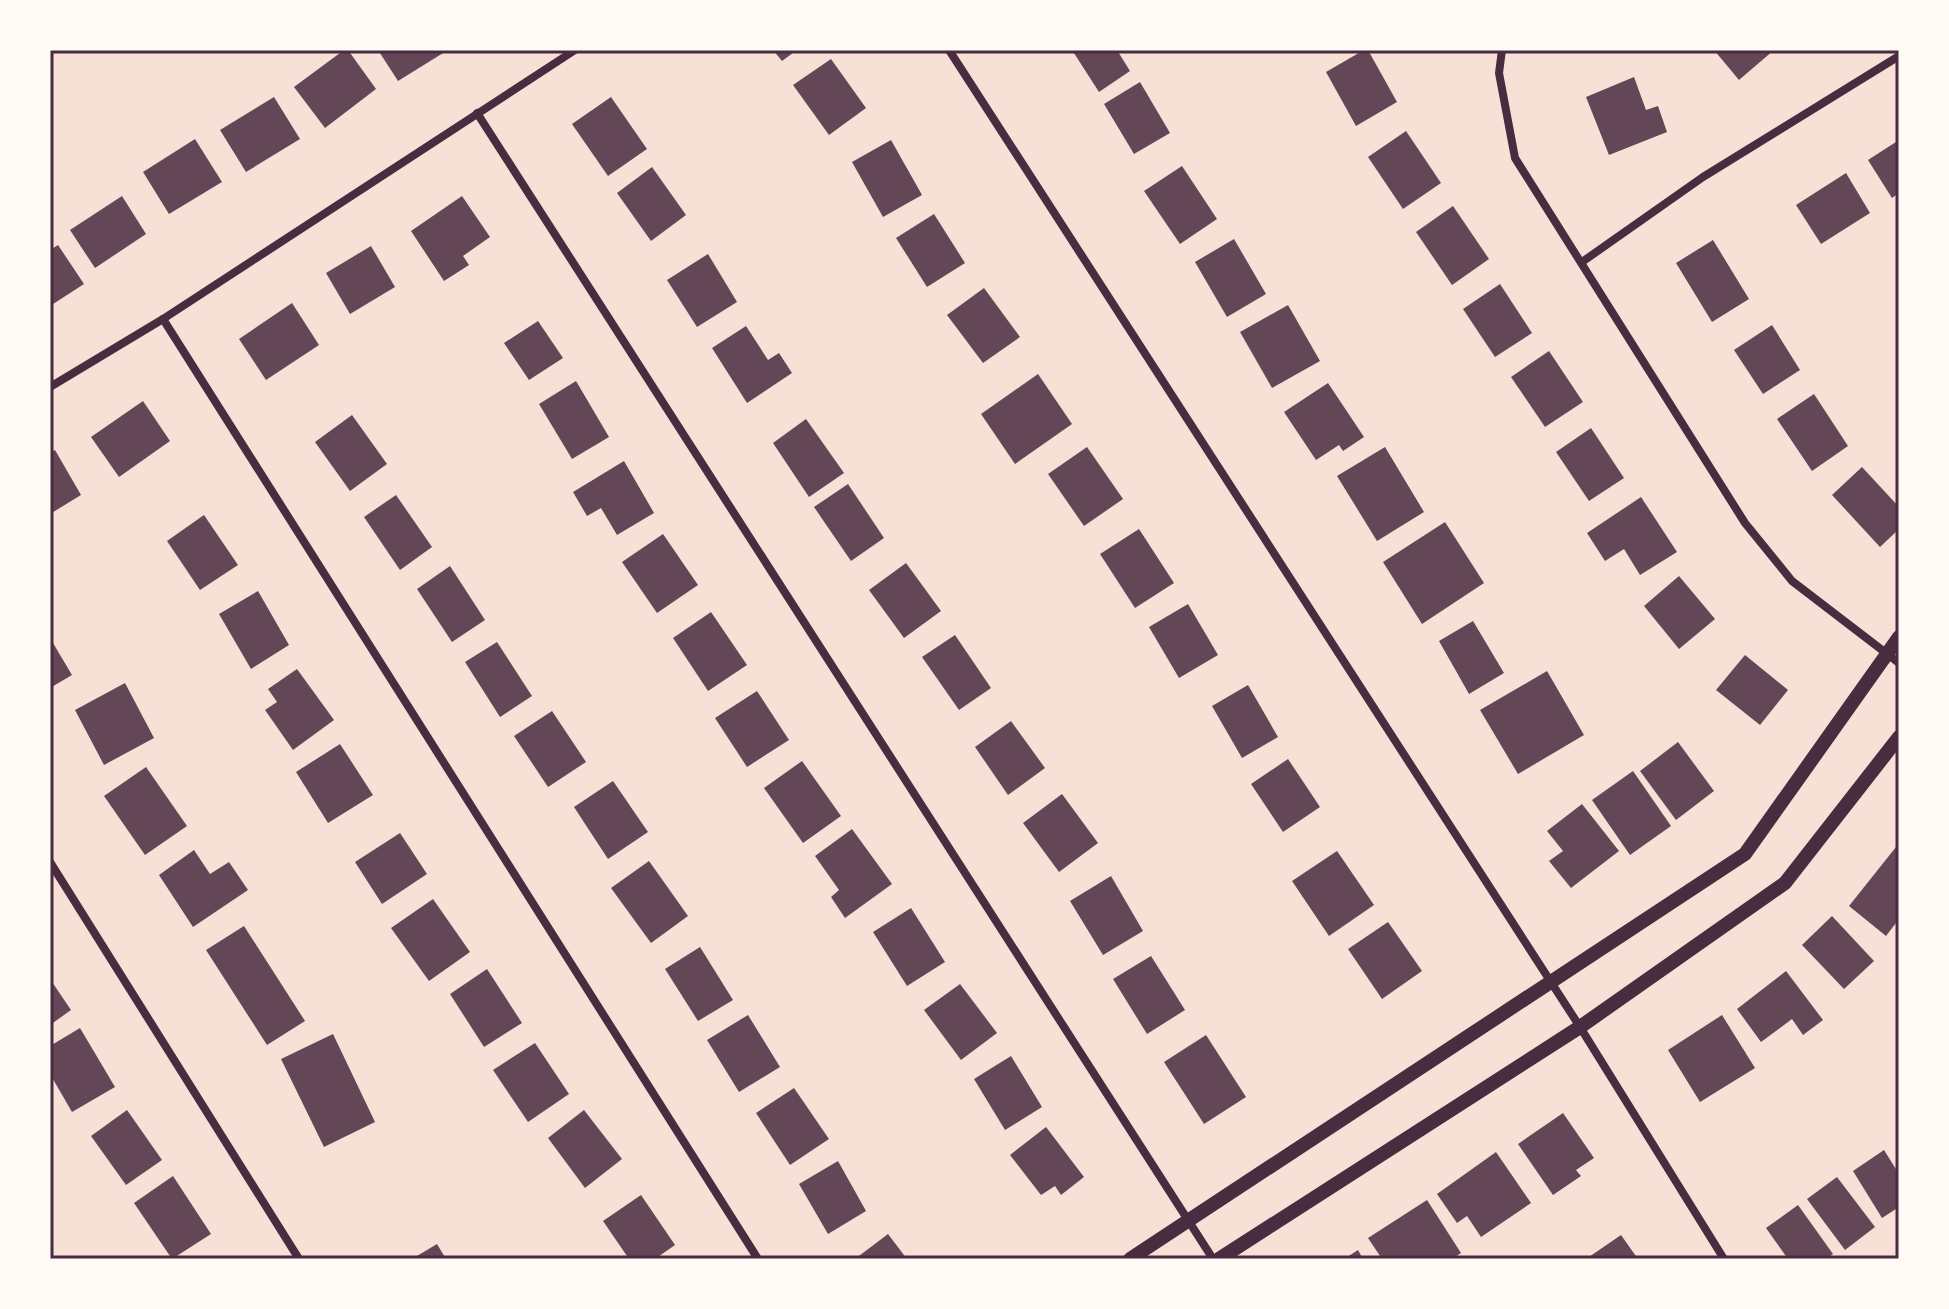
<svg xmlns="http://www.w3.org/2000/svg" width="1949" height="1309" viewBox="0 0 1949 1309" font-family="'PT Sans',sans-serif">
<style>
.building{fill:#644757}
.lines{fill:none;stroke-linecap:round;stroke-linejoin:round}
.minor{stroke:#4a2c40;stroke-width:8}
.tertiary{stroke:#4a2c40;stroke-width:14}
.neatline{fill:none;stroke:#4a2c40;stroke-width:3}
</style>
<rect width="100%" height="100%" fill="#f7e1d7"/>
<g class="building">
<path d="M344 50H348L376 89 325 128 294 87Z"/>
<path d="M378 50H448L398 81Z"/>
<path d="M773 50H797L782 61Z"/>
<path d="M1072 50H1117L1130 71 1099 92Z"/>
<path d="M1364 50H1368L1397 102 1356 126 1326 72Z"/>
<path d="M1714 50H1774L1739 80Z"/>
<path d="M831 59 866 108 829 135 793 85Z"/>
<path d="M1634 77 1646 110 1658 106 1667 132 1609 155 1586 97Z"/>
<path d="M1140 82 1170 133 1134 154 1104 104Z"/>
<path d="M274 97 300 139 246 172 220 130Z"/>
<path d="M611 97 647 149 608 176 572 124Z"/>
<path d="M1406 131 1441 183 1403 209 1368 157Z"/>
<path d="M195 139 222 182 169 214 143 172Z"/>
<path d="M891 140 922 195 883 217 852 162Z"/>
<path d="M1899 140V193L1892 198 1868 160Z"/>
<path d="M1182 166 1217 219 1180 244 1144 191Z"/>
<path d="M652 167 686 215 651 241 617 193Z"/>
<path d="M1846 173 1870 213 1821 244 1796 205Z"/>
<path d="M122 196 146 234 95 268 70 230Z"/>
<path d="M462 196 490 237 463 256 469 265 444 281 411 231Z"/>
<path d="M1453 206 1489 259 1452 285 1416 232Z"/>
<path d="M934 214 965 263 927 287 896 238Z"/>
<path d="M1234 239 1266 294 1227 317 1195 262Z"/>
<path d="M1713 240 1749 299 1712 322 1676 263Z"/>
<path d="M58 245 84 284 50 306V250Z"/>
<path d="M371 246 395 287 350 314 326 273Z"/>
<path d="M708 254 737 302 697 327 667 280Z"/>
<path d="M1500 284 1532 333 1495 357 1463 309Z"/>
<path d="M984 288 1020 337 983 363 947 315Z"/>
<path d="M292 303 319 345 266 380 239 339Z"/>
<path d="M1288 305 1320 361 1272 388 1240 332Z"/>
<path d="M538 321 563 358 529 380 504 343Z"/>
<path d="M1772 325 1800 370 1763 394 1734 350Z"/>
<path d="M746 326 768 360 779 353 792 373 747 403 712 348Z"/>
<path d="M1549 351 1583 402 1545 427 1511 377Z"/>
<path d="M1038 374 1072 424 1015 464 981 414Z"/>
<path d="M576 381 609 437 572 459 539 404Z"/>
<path d="M1328 383 1364 437 1343 451 1339 445 1316 460 1284 412Z"/>
<path d="M1814 394 1848 446 1812 471 1777 419Z"/>
<path d="M143 401 170 441 119 477 91 437Z"/>
<path d="M352 415 387 464 350 491 315 442Z"/>
<path d="M806 419 844 473 809 497 773 443Z"/>
<path d="M1591 428 1624 478 1589 501 1556 452Z"/>
<path d="M1087 447 1123 499 1084 526 1048 474Z"/>
<path d="M1385 447 1424 512 1377 541 1337 476Z"/>
<path d="M55 450 81 495 50 514V453Z"/>
<path d="M624 461 654 513 617 535 601 508 587 516 573 492Z"/>
<path d="M1862 467 1899 507V529L1880 547 1832 495Z"/>
<path d="M848 484 884 538 851 561 814 507Z"/>
<path d="M396 495 432 547 400 570 364 517Z"/>
<path d="M1641 497 1677 552 1640 575 1624 549 1605 561 1587 533Z"/>
<path d="M204 515 238 565 200 590 167 541Z"/>
<path d="M1445 522 1484 583 1422 624 1383 562Z"/>
<path d="M1139 529 1174 583 1135 608 1100 554Z"/>
<path d="M663 534 698 585 657 613 622 562Z"/>
<path d="M906 563 941 611 904 638 869 590Z"/>
<path d="M450 566 485 620 452 642 417 589Z"/>
<path d="M1679 576 1715 619 1679 649 1644 606Z"/>
<path d="M258 591 289 645 251 669 219 614Z"/>
<path d="M1188 604 1218 655 1179 678 1149 627Z"/>
<path d="M711 612 747 665 708 691 673 638Z"/>
<path d="M1473 621 1504 673 1469 694 1439 641Z"/>
<path d="M955 635 991 688 959 710 922 657Z"/>
<path d="M50 638 72 675 50 688Z"/>
<path d="M497 642 532 696 500 717 465 662Z"/>
<path d="M1745 655 1788 690 1760 725 1716 690Z"/>
<path d="M297 669 334 720 293 750 265 710 277 702 268 689Z"/>
<path d="M1547 671 1584 735 1518 774 1480 710Z"/>
<path d="M125 683 154 738 104 765 75 710Z"/>
<path d="M1248 685 1278 737 1242 758 1212 706Z"/>
<path d="M757 691 789 740 747 767 715 718Z"/>
<path d="M552 711 586 762 548 787 514 736Z"/>
<path d="M1011 721 1045 768 1008 795 975 747Z"/>
<path d="M1678 742 1714 791 1676 820 1640 771Z"/>
<path d="M340 744 373 795 328 823 296 772Z"/>
<path d="M1288 759 1320 807 1283 832 1251 784Z"/>
<path d="M802 761 841 816 803 843 764 788Z"/>
<path d="M146 767 187 826 145 855 104 796Z"/>
<path d="M1633 771 1671 826 1630 855 1592 800Z"/>
<path d="M613 781 648 832 608 859 574 807Z"/>
<path d="M1062 794 1098 843 1059 872 1023 823Z"/>
<path d="M1582 804 1619 851 1571 888 1549 861 1563 851 1547 831Z"/>
<path d="M852 829 892 884 845 918 831 897 839 890 815 856Z"/>
<path d="M400 833 427 874 382 904 355 862Z"/>
<path d="M1896 847 1899 849V919L1886 936 1849 906Z"/>
<path d="M194 850 210 874 229 862 248 890 193 927 159 875Z"/>
<path d="M1337 851 1374 905 1329 936 1292 881Z"/>
<path d="M649 861 688 916 651 943 611 888Z"/>
<path d="M1111 876 1143 931 1103 955 1070 901Z"/>
<path d="M433 899 470 952 429 981 391 928Z"/>
<path d="M911 908 945 962 907 986 873 932Z"/>
<path d="M1832 916 1874 961 1844 989 1802 945Z"/>
<path d="M1388 922 1422 971 1382 999 1348 949Z"/>
<path d="M244 926 305 1021 267 1045 206 950Z"/>
<path d="M700 947 733 1000 698 1021 665 969Z"/>
<path d="M1151 956 1185 1010 1147 1034 1113 979Z"/>
<path d="M487 969 522 1023 484 1047 450 994Z"/>
<path d="M1786 971 1823 1020 1803 1035 1792 1019 1761 1042 1737 1009Z"/>
<path d="M50 979 71 1010 50 1025Z"/>
<path d="M960 984 997 1033 961 1060 924 1010Z"/>
<path d="M748 1015 780 1067 739 1092 707 1040Z"/>
<path d="M1722 1015 1755 1068 1700 1102 1668 1050Z"/>
<path d="M80 1028 115 1087 72 1112 50 1074V1046Z"/>
<path d="M333 1034 375 1122 324 1147 281 1059Z"/>
<path d="M1206 1035 1246 1097 1204 1124 1164 1062Z"/>
<path d="M535 1043 569 1094 528 1122 493 1070Z"/>
<path d="M1011 1056 1042 1107 1005 1130 974 1079Z"/>
<path d="M794 1088 829 1139 790 1165 756 1113Z"/>
<path d="M127 1110 162 1160 126 1185 91 1136Z"/>
<path d="M584 1110 622 1159 585 1188 548 1138Z"/>
<path d="M1563 1113 1594 1158 1576 1170 1581 1176 1553 1195 1518 1144Z"/>
<path d="M1046 1127 1084 1177 1061 1195 1055 1186 1041 1195 1010 1155Z"/>
<path d="M1884 1150 1899 1174V1207L1882 1218 1853 1171Z"/>
<path d="M1496 1152 1531 1203 1481 1237 1467 1216 1457 1223 1437 1194Z"/>
<path d="M838 1161 866 1211 828 1234 799 1184Z"/>
<path d="M173 1176 211 1234 172 1259 134 1203Z"/>
<path d="M1837 1177 1875 1227 1845 1250 1807 1199Z"/>
<path d="M641 1195 675 1245 655 1259H629L603 1221Z"/>
<path d="M1427 1200 1461 1253 1452 1259H1382L1368 1238Z"/>
<path d="M1798 1205 1833 1254 1826 1259H1788L1766 1228Z"/>
<path d="M888 1234 907 1259H855Z"/>
<path d="M1621 1235 1638 1259H1586Z"/>
<path d="M437 1244 446 1259H412Z"/>
<path d="M1358 1250 1363 1259H1344Z"/>
</g>
<g class="lines">
<g class="minor">
<path d="M949 50 1580 1027 1724 1259"/>
<path d="M1502 50 1499 73 1515 158 1745 523 1792 581 1899 663"/>
<path d="M477 113 1213 1259"/>
<path d="M1582 262 1703 177 1899 56"/>
<path d="M163 319 758 1259"/>
<path d="M50 387 163 319 575 50"/>
<path d="M50 862 299 1259"/>
</g>
<g class="tertiary">
<path d="M1130 1259 1745 854 1899 637"/>
<path d="M1219 1259 1580 1027 1785 883 1899 737"/>
</g>
</g>
<rect width="1949" height="1309" fill="none" stroke="#fffaf5" stroke-width="104"/>
<rect x="52" y="52" width="1845" height="1205" class="neatline"/>
</svg>
